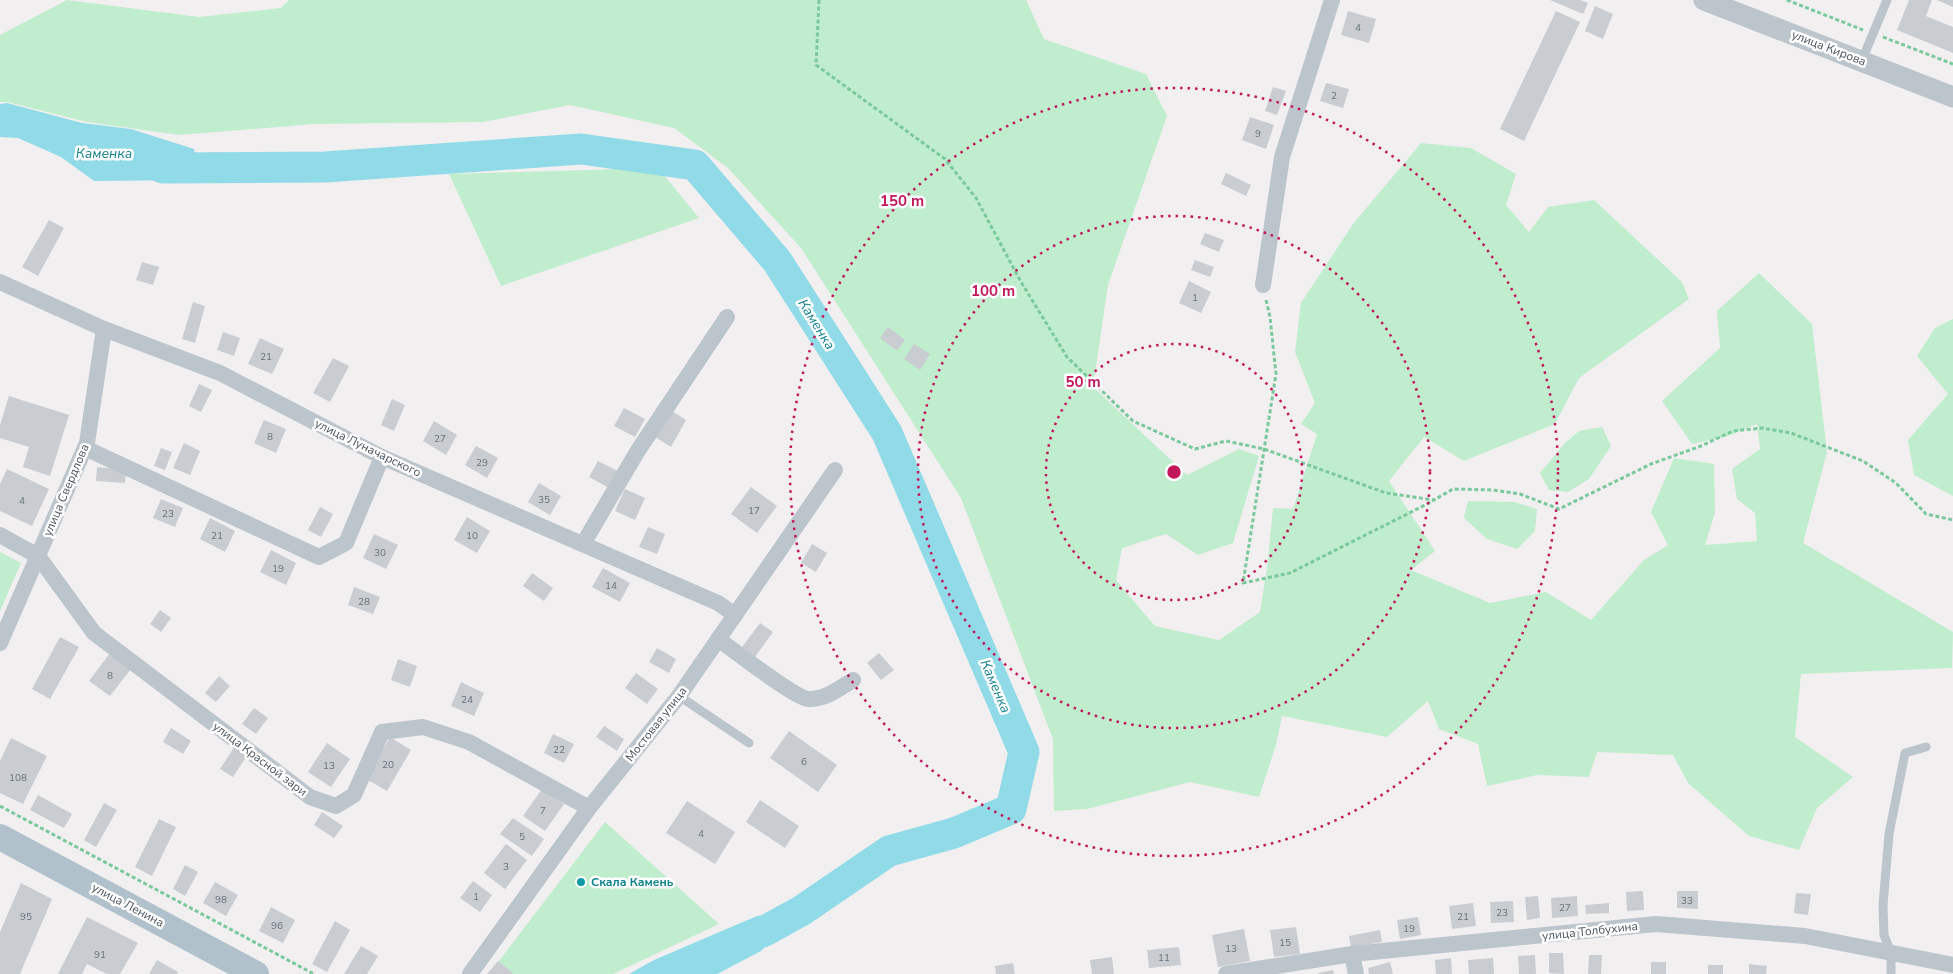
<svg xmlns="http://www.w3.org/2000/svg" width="1953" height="974" viewBox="0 0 1953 974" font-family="'Nunito Sans',sans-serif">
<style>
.green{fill:#c0edce}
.water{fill:#90dbe7}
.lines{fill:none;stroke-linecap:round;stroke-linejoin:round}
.river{stroke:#90dbe7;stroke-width:31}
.building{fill:#c9cdd2}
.path{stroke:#7ac99d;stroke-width:3;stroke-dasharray:4 2.5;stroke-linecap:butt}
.service{stroke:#bcc5cb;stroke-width:9}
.minor{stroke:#bcc5cb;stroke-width:16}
.tertiary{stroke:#bcc5cb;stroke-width:21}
.primary{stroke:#b1c1cc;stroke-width:26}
.ring{fill:none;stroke:#c2185b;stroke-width:2.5;stroke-dasharray:2.5 5}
.culture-dot{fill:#0f9aa8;stroke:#fff;stroke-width:2}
.labels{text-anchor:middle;stroke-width:5;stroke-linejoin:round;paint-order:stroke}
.number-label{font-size:10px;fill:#68727a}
.street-label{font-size:12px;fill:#48545c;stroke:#fff}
.culture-label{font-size:12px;font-weight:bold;fill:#0d838f;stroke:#fff;text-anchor:start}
.water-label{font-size:14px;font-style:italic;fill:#158294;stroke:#fff}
.centre{fill:#c2185b;stroke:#fff;stroke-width:2.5}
.ring-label{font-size:15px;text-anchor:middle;font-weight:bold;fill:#c2185b;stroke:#fff;stroke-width:5;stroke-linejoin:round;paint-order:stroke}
</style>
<rect width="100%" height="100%" fill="#f2eff0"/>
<g class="green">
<path d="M67 0 199 17 281 8 289 0H1026L1044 39 1146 74 1167 116 1108 285 1093 387 1187 475 1239 449 1259 456 1233 543 1198 555 1166 534 1122 548 1116 580 1155 626 1219 640 1260 612 1267 568 1273 508 1293 509 1317 434 1301 424 1315 403 1295 352 1301 303 1353 224 1421 143 1471 148 1516 174 1506 205 1529 232 1548 207 1594 200 1682 282 1689 299 1579 378 1555 424 1464 461 1424 437 1389 481 1435 551 1411 570 1490 603 1546 592 1591 620 1644 560 1668 545 1651 512 1674 458 1714 464 1715 512 1705 545 1757 541 1755 513 1737 499 1732 469 1760 449 1757 424 1725 437 1692 444 1662 401 1720 348 1717 311 1759 273 1812 324 1827 452 1803 543 1953 632 1952 668 1801 674 1795 737 1853 777 1817 808 1799 850 1749 836 1688 783 1673 755 1597 752 1589 777 1537 775 1487 786 1478 744 1439 729 1428 701 1387 737 1282 716 1276 745 1259 797 1190 782 1087 809 1054 811 1053 739 961 498 801 248 728 168 674 128 570 105 483 122 315 124 179 135 87 122 7 102H0V35Z"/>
<path d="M658 168 699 218 501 286 449 174Z"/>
<path d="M1953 319V496L1914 475 1908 440 1948 394 1917 356 1935 328Z"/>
<path d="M1602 427 1611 446 1589 479 1568 492 1549 490 1540 473 1565 443 1579 431Z"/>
<path d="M1468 501 1514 502 1537 509 1535 531 1517 549 1487 539 1464 518Z"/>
<path d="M0 552 21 563 0 611Z"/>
<path d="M605 822 719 924 613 974H489Z"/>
</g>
<g class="water">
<path d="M7 103 82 123 131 129 194 149 198 168 193 180 94 181 61 157 18 138 0 137V104Z"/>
<path d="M801 911 761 951 717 974H629L654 960 757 916Z"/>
</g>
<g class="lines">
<path class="river" d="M156 165 163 168 325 167 581 149 695 165 777 261 887 433 1024 752 1011 809 954 833 889 851 801 911 763 932"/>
</g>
<g class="building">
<path d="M1550 0H1580L1588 3 1583 14Z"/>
<path d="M1909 0H1932L1926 16 1953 27V53L1897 30Z"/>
<path d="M1937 0H1953V7Z"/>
<path d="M1595 6 1613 14 1603 39 1585 31Z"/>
<path d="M1348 11 1376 19 1369 43 1341 35Z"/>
<path d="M1556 11 1580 22 1524 141 1500 129Z"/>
<path d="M1326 83 1349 89 1343 108 1320 101Z"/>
<path d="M1273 87 1286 91 1277 115 1265 111Z"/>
<path d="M1250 117 1274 125 1266 149 1242 140Z"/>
<path d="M1226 173 1251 185 1246 196 1221 184Z"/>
<path d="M49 220 64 228 38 276 22 267Z"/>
<path d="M1205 233 1224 240 1219 252 1200 244Z"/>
<path d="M1195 260 1214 267 1210 277 1191 270Z"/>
<path d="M142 262 159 267 153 285 136 280Z"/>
<path d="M1189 281 1211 292 1201 313 1179 303Z"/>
<path d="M193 302 205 306 195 343 182 339Z"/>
<path d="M888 327 905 340 897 351 880 338Z"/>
<path d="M223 332 240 338 234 356 217 350Z"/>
<path d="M260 338 284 349 272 374 248 364Z"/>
<path d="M914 344 930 354 920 370 904 359Z"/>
<path d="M333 358 349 366 330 402 313 393Z"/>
<path d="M199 384 212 390 201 412 189 406Z"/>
<path d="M9 396 69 415 50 476 23 467 29 447 0 438V425Z"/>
<path d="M392 399 405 405 394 431 381 425Z"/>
<path d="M624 408 645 419 635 437 614 426Z"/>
<path d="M670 410 686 420 671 447 655 437Z"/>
<path d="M264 420 286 429 276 453 254 443Z"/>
<path d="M434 421 457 435 446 455 423 441Z"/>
<path d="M184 443 200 451 190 475 173 468Z"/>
<path d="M476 446 498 458 487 478 465 465Z"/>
<path d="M161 448 172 452 165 470 154 466Z"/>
<path d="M598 461 618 471 609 488 589 477Z"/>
<path d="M97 467 126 470 125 483 96 481Z"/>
<path d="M7 469 49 489 32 526 0 511V484Z"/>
<path d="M539 483 561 496 550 515 528 502Z"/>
<path d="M751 487 777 506 757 533 731 514Z"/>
<path d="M625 489 645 498 635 520 615 511Z"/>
<path d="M161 499 183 508 175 527 153 518Z"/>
<path d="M320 507 333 514 321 537 308 530Z"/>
<path d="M467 517 490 531 477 553 454 540Z"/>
<path d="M210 518 235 531 225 552 200 539Z"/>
<path d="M648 527 665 534 657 554 639 547Z"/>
<path d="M374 534 398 545 386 569 363 558Z"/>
<path d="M812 544 827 553 816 572 801 563Z"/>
<path d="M271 550 296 563 286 585 260 572Z"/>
<path d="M603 568 630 583 620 602 592 587Z"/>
<path d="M532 573 553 588 544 601 523 586Z"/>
<path d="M354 587 380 597 373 614 348 605Z"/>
<path d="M160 610 171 618 161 632 150 624Z"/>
<path d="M760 623 773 632 755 657 742 647Z"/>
<path d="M60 637 79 647 50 699 32 689Z"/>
<path d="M657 648 676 659 669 673 649 662Z"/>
<path d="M110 653 131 669 110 696 89 681Z"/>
<path d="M879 653 894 670 881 680 867 663Z"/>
<path d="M398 659 417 666 410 687 391 680Z"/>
<path d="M636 673 658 689 647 704 625 688Z"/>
<path d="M219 676 230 686 216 702 205 693Z"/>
<path d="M461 682 484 693 474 716 451 706Z"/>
<path d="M254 708 268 718 256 734 242 724Z"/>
<path d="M604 726 624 739 617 751 596 737Z"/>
<path d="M171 728 191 741 183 754 163 742Z"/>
<path d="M789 731 837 765 818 792 770 758Z"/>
<path d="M553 734 574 744 564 763 544 753Z"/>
<path d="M390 737 411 750 387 791 366 779Z"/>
<path d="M11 738 47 756 23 804 0 793V761Z"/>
<path d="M327 743 350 759 331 787 308 772Z"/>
<path d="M235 746 248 754 233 777 220 769Z"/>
<path d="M542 789 564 804 545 831 523 816Z"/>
<path d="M38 795 72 814 64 828 30 810Z"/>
<path d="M760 800 799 826 785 848 746 822Z"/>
<path d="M687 801 735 832 715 864 666 833Z"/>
<path d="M104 803 117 810 96 847 84 840Z"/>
<path d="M322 812 343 826 334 838 314 825Z"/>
<path d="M513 818 544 839 532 856 500 834Z"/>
<path d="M159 819 176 827 152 876 135 867Z"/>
<path d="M506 844 527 860 505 889 484 873Z"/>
<path d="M185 865 198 872 185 896 173 889Z"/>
<path d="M473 881 492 895 480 912 460 898Z"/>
<path d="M215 882 238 895 226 916 203 903Z"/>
<path d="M21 883 52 899 20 974H0V932Z"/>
<path d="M1643 891 1644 910 1627 911 1626 892Z"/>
<path d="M1677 891H1698V909L1677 908Z"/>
<path d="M1796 893 1811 894 1808 915 1794 913Z"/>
<path d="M1538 896 1540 918 1527 920 1525 897Z"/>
<path d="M1577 896 1578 916 1552 918 1551 898Z"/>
<path d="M1513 901 1514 922 1491 923 1490 902Z"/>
<path d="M1473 903 1476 926 1452 929 1449 906Z"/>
<path d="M1609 903V913L1586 914 1585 905Z"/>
<path d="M271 907 295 920 283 943 259 931Z"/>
<path d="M87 917 138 943 120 974H107L87 964 82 974H58Z"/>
<path d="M1418 917 1421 935 1400 939 1397 920Z"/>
<path d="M335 921 350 930 327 972 312 964Z"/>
<path d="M1296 927 1300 954 1274 957 1270 930Z"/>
<path d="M1244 929 1250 961 1218 967 1212 935Z"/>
<path d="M1380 930 1382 942 1351 947 1349 936Z"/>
<path d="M361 946 378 956 367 974H344Z"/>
<path d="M1179 947 1181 965 1149 968 1147 950Z"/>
<path d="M1549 953H1563L1564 974 1549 973Z"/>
<path d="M1535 955 1536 974H1519L1518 956Z"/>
<path d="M1589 955H1602L1601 974H1588Z"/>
<path d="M1112 957 1114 974H1092L1090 960Z"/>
<path d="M1451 958 1452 974H1436L1435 960Z"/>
<path d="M1493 958 1494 974H1469L1468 960Z"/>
<path d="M157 960 178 972 177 974H149Z"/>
<path d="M498 961 513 973 512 974H487Z"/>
<path d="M1390 962 1393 974H1369L1368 968Z"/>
<rect x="1651" y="962" width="15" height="12"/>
<path d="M1013 963 1015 974H996L995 966Z"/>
<path d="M1749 964 1767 966 1766 974H1749Z"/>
<rect x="1708" y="965" width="15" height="9"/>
<path d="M1333 970 1334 974H1318V973Z"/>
</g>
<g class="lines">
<g class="path">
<path d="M819 0 816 65 945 159 976 198 1021 282 1067 357 1133 421 1195 449 1226 441 1264 449 1386 493 1434 500 1453 489 1493 490 1520 494 1559 509 1651 464 1701 446 1733 431 1762 428 1791 433 1863 461 1896 483 1926 514 1953 520"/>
<path d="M1787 0 1863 30"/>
<path d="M1883 37 1953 64"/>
<path d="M1266 300 1270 317 1276 374 1243 583 1290 573 1433 501"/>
<path d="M0 806 314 974"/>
</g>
<g class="service">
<path d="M1862 60 1887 0"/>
<path d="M679 696 749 743"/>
<path d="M1891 974V953L1884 935 1883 905 1889 834 1905 753 1926 747"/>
</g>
<g class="minor">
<path d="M0 282 104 329 220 373 382 457 718 603 735 615"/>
<path d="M1263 285 1282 157 1332 0"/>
<path d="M85 448 319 557 346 543 382 457"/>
<path d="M0 535 38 556 94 633 310 797 336 806 354 795 382 732 423 727 469 742 589 808"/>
<path d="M583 544 637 452 727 317"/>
<path d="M718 639C733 650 794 697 808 699 825 700 840 688 853 680"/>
<path d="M0 643 87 443 104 329"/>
<path d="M1352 954 1356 974"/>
<path d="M470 974 589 808 679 696 835 470"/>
<path d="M1226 974 1352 954 1656 924 1805 936 1953 965"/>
</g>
<path class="tertiary" d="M1704 0 1953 97"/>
<path class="primary" d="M0 837 256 974"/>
</g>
<g class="ring">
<circle cx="1174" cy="472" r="128"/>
<circle cx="1174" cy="472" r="256"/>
<circle cx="1174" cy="472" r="384"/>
</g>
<circle class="culture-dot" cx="581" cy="882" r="5"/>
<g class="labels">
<g class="number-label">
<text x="1358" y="31">4</text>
<text x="1334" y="99">2</text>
<text x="1258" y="137">9</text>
<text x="1195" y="301">1</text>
<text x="266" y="360">21</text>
<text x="270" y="440">8</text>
<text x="440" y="442">27</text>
<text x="482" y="466">29</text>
<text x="544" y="503">35</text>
<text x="22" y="504">4</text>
<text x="754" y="514">17</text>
<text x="168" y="517">23</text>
<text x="217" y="539">21</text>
<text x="472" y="539">10</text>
<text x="380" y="556">30</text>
<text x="278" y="572">19</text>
<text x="611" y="589">14</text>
<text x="364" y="605">28</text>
<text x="110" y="679">8</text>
<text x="467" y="703">24</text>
<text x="559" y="753">22</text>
<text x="804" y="765">6</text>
<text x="388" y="768">20</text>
<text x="329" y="769">13</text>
<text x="18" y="781">108</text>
<text x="543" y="814">7</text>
<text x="701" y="837">4</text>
<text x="522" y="840">5</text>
<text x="506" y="870">3</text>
<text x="476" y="900">1</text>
<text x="221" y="903">98</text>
<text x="1687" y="904">33</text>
<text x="1565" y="911">27</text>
<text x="1502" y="916">23</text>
<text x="26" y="920">95</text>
<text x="1463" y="920">21</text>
<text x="277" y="929">96</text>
<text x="1409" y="932">19</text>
<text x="1285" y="946">15</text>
<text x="1231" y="952">13</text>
<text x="100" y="958">91</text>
<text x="1164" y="961">11</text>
</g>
<g class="street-label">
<text transform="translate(1829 48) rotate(21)" y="4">улица Кирова</text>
<text transform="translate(368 448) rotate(26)" y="4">улица Луначарского</text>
<text transform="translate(66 490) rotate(-67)" y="4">улица Свердлова</text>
<text transform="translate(656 724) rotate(-52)" y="4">Мостовая улица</text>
<text transform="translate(260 759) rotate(37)" y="4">улица Красной зари</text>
<text transform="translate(128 905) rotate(28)" y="4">улица Ленина</text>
<text transform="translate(1590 931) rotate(-6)" y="4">улица Толбухина</text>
</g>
<g class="culture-label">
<text x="591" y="886">Скала Камень</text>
</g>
<g class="water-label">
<text x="104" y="158">Каменка</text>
<text transform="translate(817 324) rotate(58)" y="5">Каменка</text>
<text transform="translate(996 686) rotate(67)" y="5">Каменка</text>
</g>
</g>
<circle cx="1174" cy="472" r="8" class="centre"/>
<g class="ring-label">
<text x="902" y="206">150 m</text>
<text x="993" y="296">100 m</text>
<text x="1083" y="387">50 m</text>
</g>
</svg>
